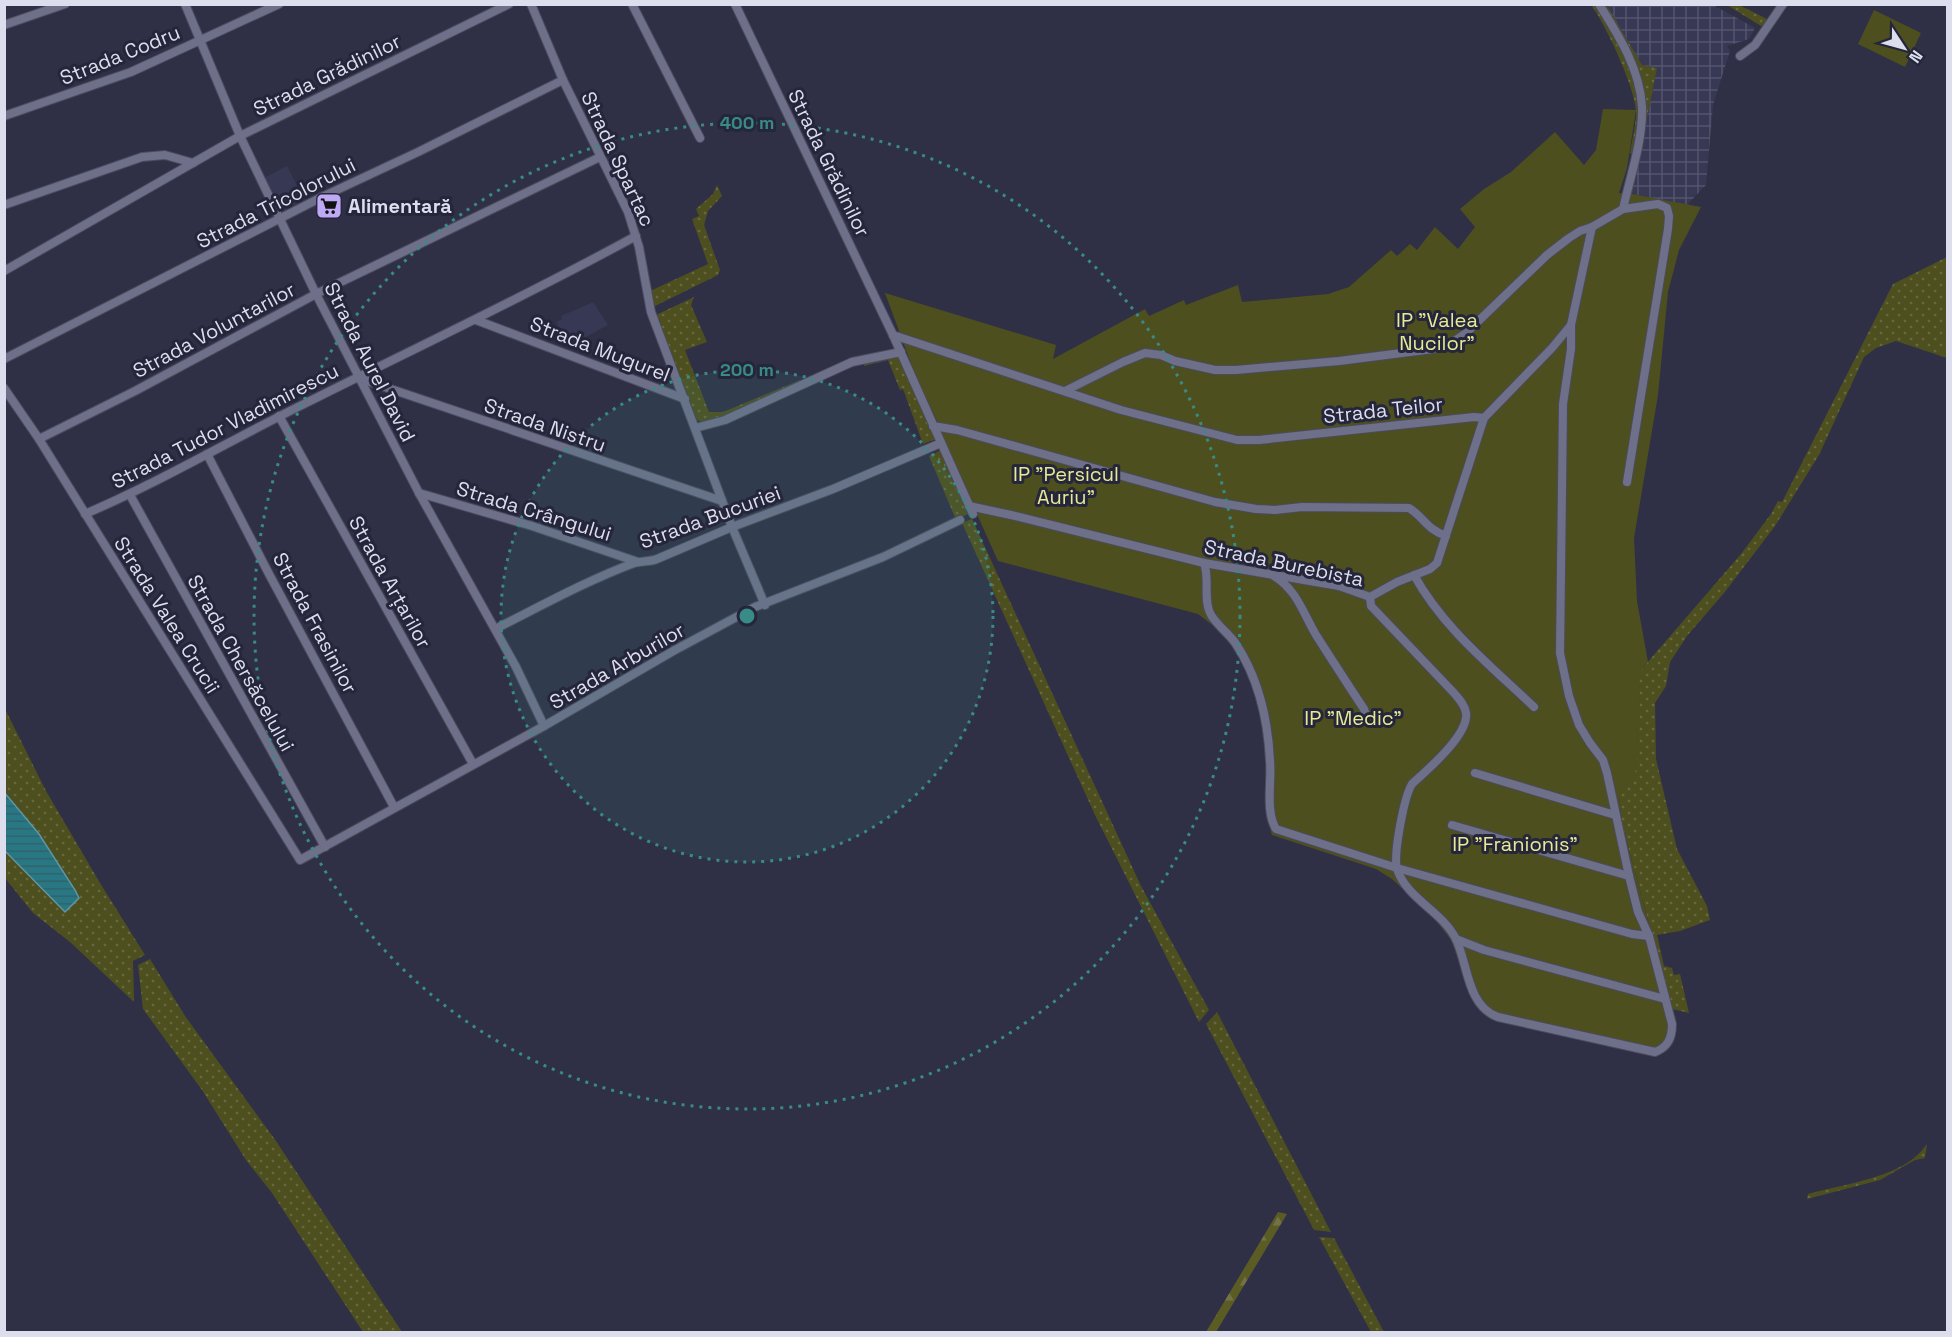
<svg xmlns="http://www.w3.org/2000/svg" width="1952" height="1337" viewBox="0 0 1952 1337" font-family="'Space Grotesk',sans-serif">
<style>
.built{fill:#373854}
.industrial{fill:url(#industrial-grid)}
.grass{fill:url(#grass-dots)}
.forest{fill:url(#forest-firs)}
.garden{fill:#4e4f1e}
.water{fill:url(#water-rules);stroke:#5e97a4;stroke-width:1.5}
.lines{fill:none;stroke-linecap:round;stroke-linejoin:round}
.minor-casing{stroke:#4a4b5e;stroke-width:10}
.minor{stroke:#6e7089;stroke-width:8}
.ring{fill:none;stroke:#388b87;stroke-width:3;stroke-dasharray:3 6}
.labels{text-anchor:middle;stroke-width:6;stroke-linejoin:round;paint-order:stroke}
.street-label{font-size:20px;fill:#dddeed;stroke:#25263b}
.poi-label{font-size:20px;font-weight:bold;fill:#dddeed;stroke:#25263b;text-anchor:start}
.park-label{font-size:20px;fill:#e6ea94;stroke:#25263b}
.centre{fill:#388b87;stroke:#25263b;stroke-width:3}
.ring-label{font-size:18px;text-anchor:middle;font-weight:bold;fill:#388b87;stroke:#25263b;stroke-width:6;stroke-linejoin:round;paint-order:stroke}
</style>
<defs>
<pattern id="industrial-grid" width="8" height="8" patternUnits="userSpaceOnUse" patternTransform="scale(1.5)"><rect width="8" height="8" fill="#373854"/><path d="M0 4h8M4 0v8" fill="none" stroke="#54546d"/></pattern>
<pattern id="grass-dots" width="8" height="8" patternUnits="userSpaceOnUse" patternTransform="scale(1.5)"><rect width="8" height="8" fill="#4e4f1e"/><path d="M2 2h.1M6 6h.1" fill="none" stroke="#67683f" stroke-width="1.8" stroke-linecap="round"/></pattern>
<pattern id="forest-firs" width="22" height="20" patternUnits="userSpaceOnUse" patternTransform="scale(1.5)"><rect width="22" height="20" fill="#5b5c24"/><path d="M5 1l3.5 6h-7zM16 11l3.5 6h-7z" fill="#727344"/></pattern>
<pattern id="water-rules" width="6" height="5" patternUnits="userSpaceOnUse" patternTransform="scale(1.5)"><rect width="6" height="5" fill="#277884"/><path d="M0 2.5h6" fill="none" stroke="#336069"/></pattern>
</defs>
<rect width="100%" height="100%" fill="#2f3046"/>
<g class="built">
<path d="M287 166 304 200 281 212 264 178Z"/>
<path d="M593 302 608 325 569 346 556 322 562 319 561 316Z"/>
</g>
<path class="industrial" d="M1607 5H1713L1755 28 1749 39 1727 46 1730 51 1713 105 1706 185 1687 205 1632 194 1657 68 1642 65Z"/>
<g class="grass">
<path d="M1591 5H1595C1616 38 1636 71 1638 112 1638 126 1635 140 1632 154L1630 153C1632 140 1636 125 1636 112 1636 89 1605 23 1591 5Z"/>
<path d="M1603 5H1607L1642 65 1657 68 1632 194H1630L1643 96Z"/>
<path d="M1727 5H1739L1769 20 1761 26Z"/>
<path d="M717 185 722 196 708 211 704 225 720 270 718 275 653 307 650 291 708 264 692 219 699 216 696 209 713 194Z"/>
<path d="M1672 212 1686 214C1665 251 1660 322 1654 366 1647 422 1635 478 1630 534 1626 578 1631 628 1640 671L1741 554 1771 514 1778 501 1782 502 1893 284 1947 257V358L1896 341 1876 348 1864 357 1819 455 1775 526 1724 593 1687 636 1670 662 1666 686 1655 703 1656 759 1677 849 1707 906 1710 920 1680 931 1657 935 1664 966 1672 968 1674 975 1680 974 1689 1013 1672 1009 1622 824 1619 795 1614 790 1608 763 1592 741 1583 722 1616 715 1618 647 1612 640 1613 592H1616L1618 565 1630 483Z"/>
<path d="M694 297 691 305 707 342 685 350 709 412H723L800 380 801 383 724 417 702 422 697 420 656 315Z"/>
<path d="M892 357H899L936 439 923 444 903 389 900 390 888 360 864 366V362Z"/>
<path d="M941 450 968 514 956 520 929 456Z"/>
<path d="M972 519 1141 886 1209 1010 1199 1022 1095 815 962 523Z"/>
<path d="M4 707 46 791 100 883 145 955 133 961 134 1002 70 942 33 913 5 878V851L65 912 79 898 68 878 39 834 5 792Z"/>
<path d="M150 959 185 1016 276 1141 402 1332H363L272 1193 246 1160 202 1090 143 1009 138 965Z"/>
<path d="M1217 1012 1331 1232 1314 1230 1206 1024Z"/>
<path d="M1927 1144 1925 1158 1915 1160 1880 1180 1807 1199 1808 1194C1840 1185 1888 1179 1914 1158 1919 1154 1923 1149 1927 1144Z"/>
<path d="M1319 1237 1334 1238 1384 1332H1371Z"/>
</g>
<path class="forest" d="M1278 1212 1287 1214 1216 1332H1206Z"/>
<g class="garden">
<path d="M1874 10 1921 33 1905 67 1858 44Z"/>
<path d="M1603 109 1636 110 1627 168 1619 193 1632 194 1701 207 1679 250 1668 292 1658 395 1634 538 1637 601 1648 662 1637 674 1640 689 1636 769 1633 779 1619 795 1622 824 1676 1024C1676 1041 1670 1049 1656 1056L1485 1015 1480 1010 1466 981 1451 940 1435 919 1392 879 1376 869 1272 835 1266 816 1267 762 1261 708 1240 656 1228 637 1198 614 998 561 940 432 941 429 919 385 885 293 1056 345 1053 359 1145 309 1149 316 1184 300 1186 305 1238 285 1242 302 1328 294 1349 287 1391 250 1397 256 1410 244 1417 250 1435 227 1458 249 1475 227 1460 209 1484 189 1511 172 1555 132 1584 165 1596 150Z"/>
</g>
<path class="water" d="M4 792 39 834 75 890 79 898 65 912 5 851Z"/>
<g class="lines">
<defs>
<g id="minor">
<path d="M185 4 240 136 316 294 419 493 516 667 544 726"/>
<path d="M531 4 563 80 628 212 639 247 651 312 732 527 765 605"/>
<path d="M632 4 700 138"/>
<path d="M735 4 893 335 973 514"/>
<path d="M1599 4C1619 36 1640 69 1642 107 1643 141 1630 177 1623 209"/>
<path d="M4 25 65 4"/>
<path d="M1740 56 1755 45 1783 4"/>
<path d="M4 116 131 72 279 4"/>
<path d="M4 205 142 157 165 155 193 163"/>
<path d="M4 271 240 136 509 4"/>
<path d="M476 320 685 399"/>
<path d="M893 335 1121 410 1237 440H1259L1474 417 1484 418 1552 348 1571 325 1592 227"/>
<path d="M4 359 324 196 418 152 563 80"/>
<path d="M359 377 370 382 722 501"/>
<path d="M4 388 39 439 300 860 544 726 675 650 755 607 883 557 960 520"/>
<path d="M1065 391 1123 362 1145 353 1161 355 1175 361 1215 370H1236L1339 361 1433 349 1450 344 1466 333 1547 255 1569 238 1580 231 1592 227 1623 209 1658 204 1667 208 1669 216 1668 229 1627 482"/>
<path d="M279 416 473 764"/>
<path d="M933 426 957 430 1215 502 1256 509 1275 510 1302 507 1409 508C1425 518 1425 528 1446 536"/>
<path d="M695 428 725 420 852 362 901 352"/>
<path d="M39 439 135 391 316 294 600 157"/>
<path d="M207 454 269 574 394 807"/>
<path d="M419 493 532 526 638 562"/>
<path d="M130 495 325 847"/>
<path d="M969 506 1011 515 1204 563 1339 586 1370 597 1397 582 1430 569 1437 563 1484 418"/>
<path d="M85 514C160 482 231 440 304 404 415 348 527 296 636 236"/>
<path d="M1204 563C1210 579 1203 598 1210 613 1216 625 1229 633 1236 644 1259 679 1268 720 1270 761 1272 781 1265 811 1276 829L1397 868 1632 934 1649 936"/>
<path d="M1414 575C1443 628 1491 666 1534 707"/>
<path d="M1274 576C1297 590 1303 613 1316 635 1332 660 1348 685 1364 709L1368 722"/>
<path d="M1370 597 1371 606 1454 693C1459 699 1465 705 1466 713 1469 735 1427 770 1412 784 1404 797 1393 855 1397 869 1407 899 1442 911 1456 939 1468 964 1467 1006 1498 1017L1655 1052C1668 1047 1672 1038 1672 1024L1649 936 1638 912 1629 876 1607 773 1603 760 1590 743 1579 725 1569 696 1560 653 1563 404 1571 349V325"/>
<path d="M495 629C541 606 586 581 634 563 642 561 649 562 657 559L732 527 833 489 941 443"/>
<path d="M1475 773 1615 815"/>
<path d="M1452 825 1629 876"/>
<path d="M1456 939 1484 950 1665 999"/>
</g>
</defs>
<use href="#minor" class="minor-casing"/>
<use href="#minor" class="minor"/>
</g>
<circle cx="747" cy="616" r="246" fill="#388b87" fill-opacity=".12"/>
<g class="ring">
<circle cx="747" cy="616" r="246"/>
<circle cx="747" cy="616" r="493"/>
</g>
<defs>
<symbol id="supermarket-square" viewBox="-11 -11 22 22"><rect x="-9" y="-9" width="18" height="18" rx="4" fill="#bea9f4" stroke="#25263b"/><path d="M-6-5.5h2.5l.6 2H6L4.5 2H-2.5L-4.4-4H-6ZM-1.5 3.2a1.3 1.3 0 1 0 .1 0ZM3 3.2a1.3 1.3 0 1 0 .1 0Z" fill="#111"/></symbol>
</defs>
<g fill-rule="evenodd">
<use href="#supermarket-square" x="314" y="191" width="30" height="30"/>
</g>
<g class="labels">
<g class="street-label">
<text transform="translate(120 55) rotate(-22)" y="7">Strada Codru</text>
<text transform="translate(327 75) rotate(-26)" y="7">Strada Grădinilor</text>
<text transform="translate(618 159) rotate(65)" y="7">Strada Spartac</text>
<text transform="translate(829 163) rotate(64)" y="7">Strada Grădinilor</text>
<text transform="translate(276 203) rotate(-27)" y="7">Strada Tricolorului</text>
<text transform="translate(214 330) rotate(-28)" y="7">Strada Voluntarilor</text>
<text transform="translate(600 349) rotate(21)" y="7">Strada Mugurel</text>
<text transform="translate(370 362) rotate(63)" y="7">Strada Aurel David</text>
<text transform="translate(1383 410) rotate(-6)" y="7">Strada Teilor</text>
<text transform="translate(545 425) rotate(19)" y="7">Strada Nistru</text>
<text transform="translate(225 426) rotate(-27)" y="7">Strada Tudor Vladimirescu</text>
<text transform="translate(534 511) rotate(17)" y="7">Strada Crângului</text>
<text transform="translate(710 517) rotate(-20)" y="7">Strada Bucuriei</text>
<text transform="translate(1284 563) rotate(12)" y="7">Strada Burebista</text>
<text transform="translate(390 582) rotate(61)" y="7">Strada Arțarilor</text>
<text transform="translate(167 615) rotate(58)" y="7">Strada Valea Crucii</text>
<text transform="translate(315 623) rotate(62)" y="7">Strada Frasinilor</text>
<text transform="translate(241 663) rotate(61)" y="7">Strada Chersăcelului</text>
<text transform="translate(617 666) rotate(-30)" y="7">Strada Arburilor</text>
</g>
<g class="poi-label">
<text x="348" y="213">Alimentară</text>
</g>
<g class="park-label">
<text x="1437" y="327">IP "Valea<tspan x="1437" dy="23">Nucilor"</tspan></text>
<text x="1066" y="481">IP "Persicul<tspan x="1066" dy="23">Auriu"</tspan></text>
<text x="1353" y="725">IP "Medic"</text>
<text x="1515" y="851">IP "Franionis"</text>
</g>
</g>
<circle cx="747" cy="616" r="9" class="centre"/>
<g class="ring-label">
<text x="747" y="129">400 m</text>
<text x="747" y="376">200 m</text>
</g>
<rect width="1952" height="1337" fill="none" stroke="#dddeed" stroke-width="12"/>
<g transform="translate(1904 48) rotate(126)" stroke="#25263b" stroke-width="4.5" paint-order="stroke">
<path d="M0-4.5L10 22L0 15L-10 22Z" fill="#dddeed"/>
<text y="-9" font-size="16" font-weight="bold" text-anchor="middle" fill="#dddeed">N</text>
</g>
</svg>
